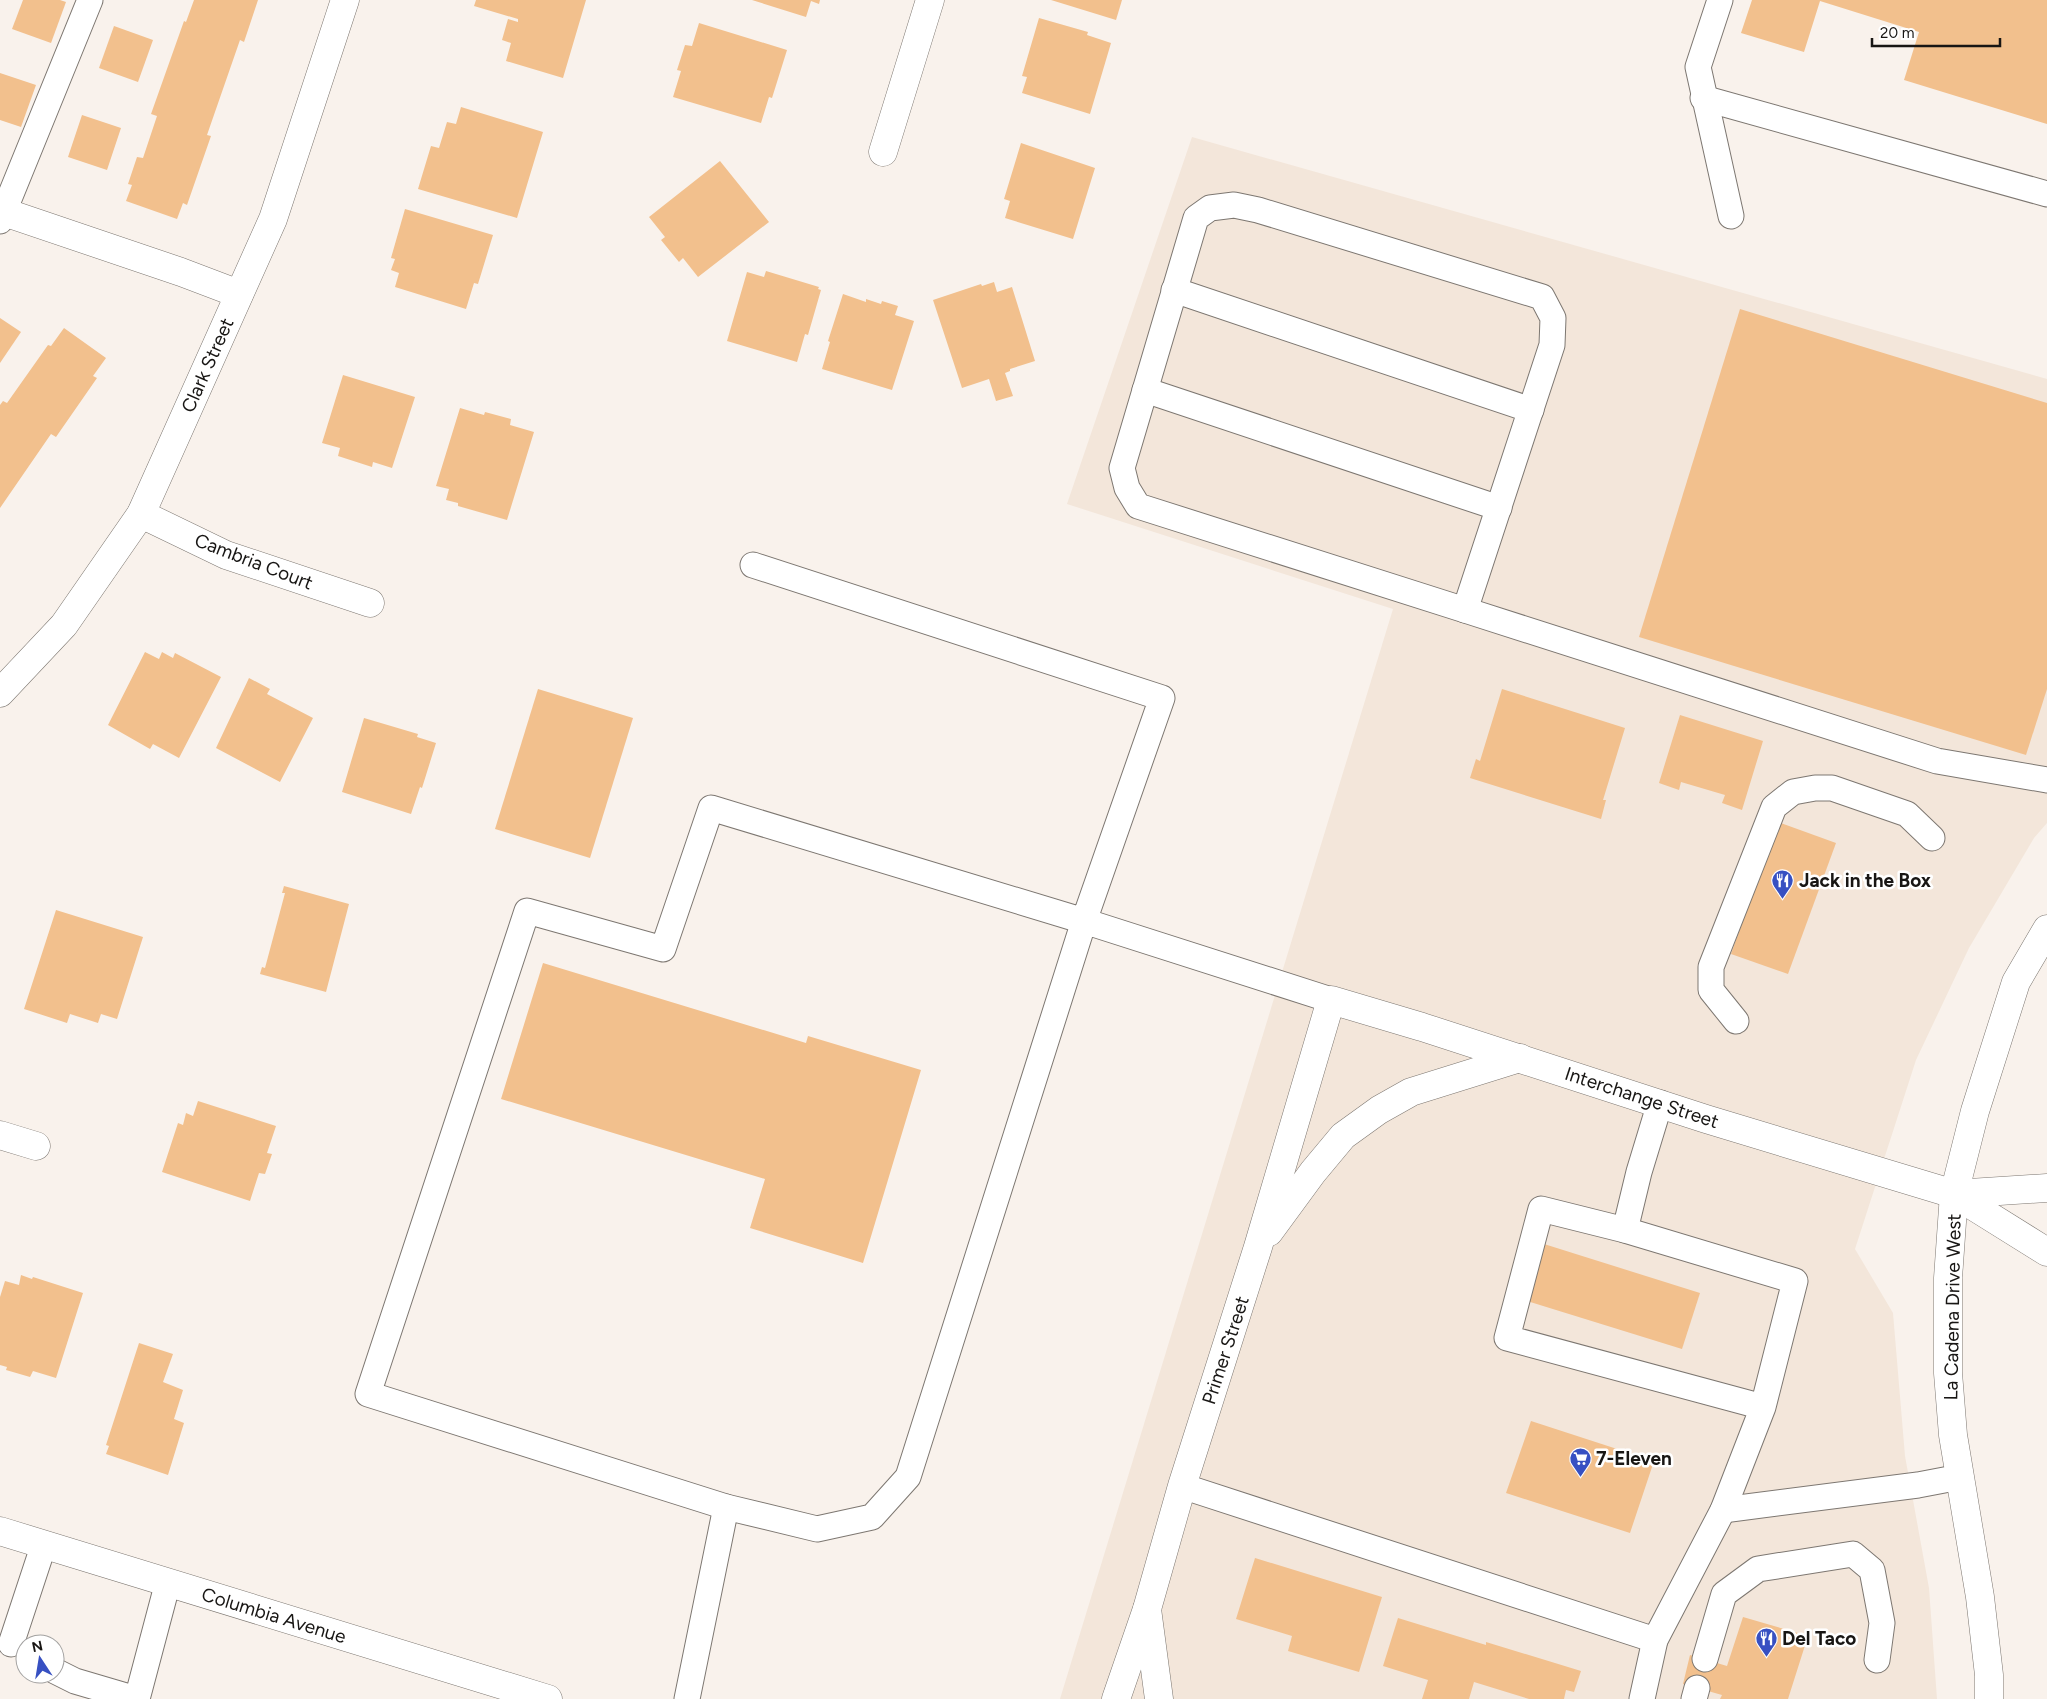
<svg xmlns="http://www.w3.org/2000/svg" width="2047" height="1699" viewBox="0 0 2047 1699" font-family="Figtree,sans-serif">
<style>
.built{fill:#f3e6da}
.building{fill:#f2c08d}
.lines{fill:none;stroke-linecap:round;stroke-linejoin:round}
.lane-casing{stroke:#7d7771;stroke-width:27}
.street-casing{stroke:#7d7771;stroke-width:29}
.secondary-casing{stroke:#7d7771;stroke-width:29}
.primary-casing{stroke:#7d7771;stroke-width:29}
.highway-casing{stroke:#7d7771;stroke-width:29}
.lane{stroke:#fff;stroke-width:25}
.street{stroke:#fff;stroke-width:28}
.secondary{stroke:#fff;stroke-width:28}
.primary{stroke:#fff;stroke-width:28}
.highway{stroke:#fff;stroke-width:28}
.labels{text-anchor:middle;stroke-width:5;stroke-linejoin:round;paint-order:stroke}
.street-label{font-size:19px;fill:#181614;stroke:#fff}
.poi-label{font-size:19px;font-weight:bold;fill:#181614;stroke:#fff;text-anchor:start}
</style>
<rect width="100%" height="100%" fill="#f9f2ec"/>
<path class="built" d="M1192 137 2047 379V823L2034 838 1969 948 1916 1060 1855 1249 1893 1313 1905 1456 1929 1588 1937 1699H1060L1393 609 1067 504Z"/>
<g class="building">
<path d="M23 0H60L66 2 51 43 12 29Z"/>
<path d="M194 0H258L244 42 240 40 207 135 211 136 187 205 183 203 177 219 126 201 132 185 128 184 137 157 143 158 157 116 151 114 184 21 186 22Z"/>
<path d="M476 0H586L563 78 506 61 511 43 502 40 508 19 518 22V19L474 6Z"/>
<path d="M752 0H820L819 4 811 1 806 17Z"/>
<path d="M1051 0H1122L1116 20Z"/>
<path d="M1752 0H2047V124L1904 80 1919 32 1820 1 1804 52 1741 33Z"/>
<path d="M1039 18 1088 32 1087 35 1111 43 1090 114 1022 93 1027 77 1022 76Z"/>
<path d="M699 23 787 50 772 98 769 97 761 123 673 97 681 71 677 70 685 45 692 46Z"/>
<path d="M114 26 153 40 138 82 99 68Z"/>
<path d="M0 73 36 85 21 127 0 120Z"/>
<path d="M461 107 543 132 517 218 418 189 431 146 439 148 447 122 456 124Z"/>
<path d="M82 115 121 128 107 170 68 157Z"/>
<path d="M1021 143 1095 168 1073 239 1005 218 1010 201 1004 199Z"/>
<path d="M720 161 769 222 698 277 683 258 679 262 661 240 665 237 649 217Z"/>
<path d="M405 209 493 235 478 284 474 283 466 309 395 287 399 273 391 270 395 259 391 258Z"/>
<path d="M766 271 819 287 818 289 821 290 808 335 805 334 797 362 727 341 747 272 764 277Z"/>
<path d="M994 282 997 292 1012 287 1035 361 1010 369V371L1005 373 1013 396 996 401 989 379 962 388 933 300 981 284 982 286Z"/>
<path d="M843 294 866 302V299L881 304 882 301 898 306 895 315 914 321 892 390 822 369 830 342 828 341Z"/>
<path d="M1740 309 2047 403V689L2026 755 1639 637Z"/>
<path d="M0 318 21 332 0 363Z"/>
<path d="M64 328 106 358 93 376 97 378 56 437 51 434 0 508V405L3 401 7 403 48 345 51 346Z"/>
<path d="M343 375 415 397 392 468 373 462 372 467 338 456 340 448 322 443Z"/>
<path d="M460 408 484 415 485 412 511 419 510 425 534 432 507 520 458 506V503L446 500 449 489 436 486Z"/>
<path d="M145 652 159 659 162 652 173 658 175 653 221 677 179 758 153 744 150 749 108 725Z"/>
<path d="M249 678 270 689 267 694 313 718 280 782 216 748Z"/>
<path d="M538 689 633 718 590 858 495 829Z"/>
<path d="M1502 689 1625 728 1603 800H1606L1601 819 1470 778 1476 759 1480 761Z"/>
<path d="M1680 715 1763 741 1742 810 1722 803 1725 795 1681 782 1679 790 1659 783Z"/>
<path d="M364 718 418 734 417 737 436 743 422 788 420 787 411 814 342 792Z"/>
<path d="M1778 822 1836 843 1788 974 1731 954Z"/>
<path d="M284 886 349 904 326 992 260 974 262 967 265 968 285 893H282Z"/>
<path d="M56 910 143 937 117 1019 101 1014 98 1023 70 1014 67 1023 24 1009Z"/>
<path d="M543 963 806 1043 808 1036 921 1070 863 1263 750 1228 765 1179 501 1099Z"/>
<path d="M198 1101 276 1126 267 1153 272 1154 265 1174 259 1173 250 1201 162 1172 178 1123 183 1125 186 1113 193 1116Z"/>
<path d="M1544 1244 1700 1293 1682 1349 1527 1301Z"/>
<path d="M21 1275 32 1279 33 1277 83 1293 56 1378 33 1371 30 1377 6 1370 7 1367 0 1365V1297L5 1281 19 1285Z"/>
<path d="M139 1343 173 1354 163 1382 183 1390 174 1419 184 1423 168 1475 106 1454 109 1446 106 1445Z"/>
<path d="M1531 1421 1654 1461 1630 1533 1506 1493Z"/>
<path d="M1255 1558 1382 1597 1359 1672 1288 1651 1292 1636 1236 1619Z"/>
<path d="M1743 1617 1808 1636 1788 1699H1720L1722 1695 1683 1684 1690 1655 1727 1666Z"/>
<path d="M1398 1618 1486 1645V1642L1581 1671 1574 1692 1566 1690 1564 1699H1529L1474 1682 1469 1699H1422L1428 1680 1383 1666Z"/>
</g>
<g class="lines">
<defs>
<g id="lane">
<path d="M1720 0 1698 67 1731 216"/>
<path d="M1703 98 2047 194"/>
<path d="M1234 205 1258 210 1542 297 1553 318 1552 345 1465 610 1138 506 1127 488 1122 468 1196 218 1210 208Z"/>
<path d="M0 221 90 0"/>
<path d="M1174 290 1531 410"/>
<path d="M1145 390 1499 508"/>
<path d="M1465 610 1937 761 2047 780"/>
<path d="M1736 1021 1711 990V967L1774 807 1793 792 1815 788H1832L1907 814 1932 838"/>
<path d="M1625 1230 1639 1172 1660 1103"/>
<path d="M1182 1486 1655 1640"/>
<path d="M726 1507 368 1394 527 911 663 949 711 808 1084 921 1162 698 753 565"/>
<path d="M1723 1510 1918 1485 1960 1477"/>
<path d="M11 1644 44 1544"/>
<path d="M1705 1659 1724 1594 1758 1569 1853 1554 1872 1570 1882 1623 1877 1660"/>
<path d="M55 1671 75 1681 136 1699"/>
<path d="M137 1699 168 1582"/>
<path d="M687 1699 726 1507 817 1529 872 1517 908 1477 1084 921 1331 1000"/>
<path d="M1642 1699 1655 1640 1723 1510 1763 1407 1795 1281 1625 1230 1541 1209 1507 1338 1763 1407"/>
<path d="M1694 1699 1697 1688"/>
</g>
<g id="street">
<path d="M883 152 930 0"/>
<path d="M4 212 181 272 239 294"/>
<path d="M141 514 226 555 370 603"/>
<path d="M0 693 64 625 141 514 273 219 345 0"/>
<path d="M0 1135 36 1146"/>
</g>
<g id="secondary">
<path d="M1269 1232 1313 1172 1343 1136 1379 1110 1411 1092 1520 1058"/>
<path d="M0 1531 548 1699"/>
<path d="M1116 1699 1147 1609 1182 1486 1258 1247 1331 1000 1422 1027 1706 1119 1954 1194"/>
<path d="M1989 1699V1675L1980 1597 1953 1435 1948 1373V1278L1954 1194 1975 1111 2016 982 2047 929"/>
</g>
<path id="primary" d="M1147 1609 1159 1699"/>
<g id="highway">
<path d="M1954 1194 2047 1252"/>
<path d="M1954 1194 2047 1188"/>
</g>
</defs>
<use href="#lane" class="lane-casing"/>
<use href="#street" class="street-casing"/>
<use href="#secondary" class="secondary-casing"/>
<use href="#primary" class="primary-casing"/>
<use href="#highway" class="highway-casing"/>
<use href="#lane" class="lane"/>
<use href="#street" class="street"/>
<use href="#secondary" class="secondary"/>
<use href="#primary" class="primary"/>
<use href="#highway" class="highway"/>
</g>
<defs>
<symbol id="restaurant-pin" viewBox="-11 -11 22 30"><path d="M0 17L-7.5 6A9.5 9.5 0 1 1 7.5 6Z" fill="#3750c2" stroke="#fff"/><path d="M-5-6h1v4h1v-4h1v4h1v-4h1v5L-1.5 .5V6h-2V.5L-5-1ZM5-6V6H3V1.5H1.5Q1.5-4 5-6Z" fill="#fff"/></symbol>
<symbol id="supermarket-pin" viewBox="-11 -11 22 30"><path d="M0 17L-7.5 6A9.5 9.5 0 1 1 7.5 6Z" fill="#3750c2" stroke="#fff"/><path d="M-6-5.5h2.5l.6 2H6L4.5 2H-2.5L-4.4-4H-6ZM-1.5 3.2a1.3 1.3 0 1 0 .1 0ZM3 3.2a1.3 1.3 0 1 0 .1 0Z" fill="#fff"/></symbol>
</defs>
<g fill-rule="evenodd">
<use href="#restaurant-pin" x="1770" y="868" width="25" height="34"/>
<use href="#supermarket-pin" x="1568" y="1446" width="25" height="34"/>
<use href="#restaurant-pin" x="1754" y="1626" width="25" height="34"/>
</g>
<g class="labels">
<g class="street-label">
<text transform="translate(207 365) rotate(-66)" y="7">Clark Street</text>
<text transform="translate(254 561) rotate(21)" y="7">Cambria Court</text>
<text transform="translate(1642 1097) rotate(18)" y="7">Interchange Street</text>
<text transform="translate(1952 1307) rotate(-89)" y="7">La Cadena Drive West</text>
<text transform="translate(1225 1350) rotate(-72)" y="7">Primer Street</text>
<text transform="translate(274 1615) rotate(17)" y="7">Columbia Avenue</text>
</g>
<g class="poi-label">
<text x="1799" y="887">Jack in the Box</text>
<text x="1596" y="1465">7-Eleven</text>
<text x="1782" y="1645">Del Taco</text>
</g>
</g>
<g transform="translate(40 1659) rotate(348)"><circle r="24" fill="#ffffff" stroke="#a3a2a1"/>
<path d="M0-4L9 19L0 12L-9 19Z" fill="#3750c2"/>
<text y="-8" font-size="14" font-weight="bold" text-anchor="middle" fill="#181614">N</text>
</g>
<path d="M1872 38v8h128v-8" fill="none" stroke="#181614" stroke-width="2.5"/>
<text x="1880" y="38" font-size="15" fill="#181614" stroke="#ffffff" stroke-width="4" paint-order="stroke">20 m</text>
</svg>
